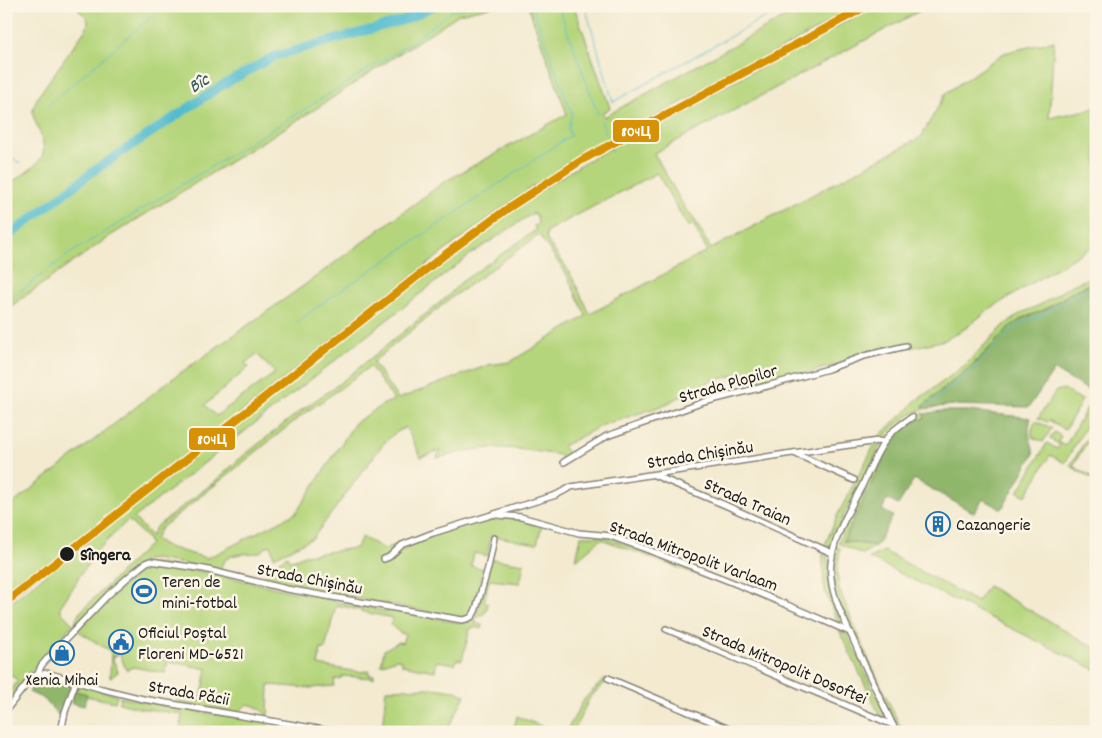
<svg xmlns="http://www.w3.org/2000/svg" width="1102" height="738" viewBox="0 0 1102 738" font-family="Dekko,sans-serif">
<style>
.green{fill:#b5d57c;stroke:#68784c;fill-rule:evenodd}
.forest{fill:#90b66c;stroke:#566944}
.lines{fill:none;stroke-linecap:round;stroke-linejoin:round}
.stream{stroke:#52bccf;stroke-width:1}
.river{stroke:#52bccf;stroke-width:9}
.minor-casing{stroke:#888376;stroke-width:8}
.minor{stroke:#fff;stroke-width:5}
.rail-1-casing{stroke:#fcf5e5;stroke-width:11}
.rail-1{stroke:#d69104;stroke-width:8}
.stop-dot{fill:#1c1c1c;stroke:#fcf5e5;stroke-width:2}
.labels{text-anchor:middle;stroke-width:5;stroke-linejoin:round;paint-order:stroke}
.street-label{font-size:18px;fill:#1c1c1c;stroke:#fcf5e5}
.poi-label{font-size:18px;fill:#1c1c1c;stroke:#fcf5e5;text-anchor:start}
.stop-label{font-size:18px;font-weight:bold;fill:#1c1c1c;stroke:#fcf5e5;text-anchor:start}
.water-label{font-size:19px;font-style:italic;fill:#325c64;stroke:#fcf5e5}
.line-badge{stroke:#fcf5e5;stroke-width:2}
.badge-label{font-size:14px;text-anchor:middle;font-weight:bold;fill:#fff}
</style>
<rect width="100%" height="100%" fill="#fcf5e5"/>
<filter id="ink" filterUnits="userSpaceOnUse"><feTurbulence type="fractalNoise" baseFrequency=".02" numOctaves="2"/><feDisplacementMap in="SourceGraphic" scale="10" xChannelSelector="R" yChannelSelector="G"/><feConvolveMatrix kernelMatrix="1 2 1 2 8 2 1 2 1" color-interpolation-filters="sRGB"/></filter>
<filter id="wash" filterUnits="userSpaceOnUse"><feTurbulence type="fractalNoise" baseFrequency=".0096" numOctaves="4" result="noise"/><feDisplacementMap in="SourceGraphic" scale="20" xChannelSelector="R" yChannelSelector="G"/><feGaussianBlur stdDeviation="1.12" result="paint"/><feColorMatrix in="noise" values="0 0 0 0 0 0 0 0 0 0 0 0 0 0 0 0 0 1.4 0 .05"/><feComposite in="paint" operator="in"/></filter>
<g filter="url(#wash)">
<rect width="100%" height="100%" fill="#f3ead0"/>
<g class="green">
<path d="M80 6H494L459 14 317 108 110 236 14 304 6 312V186C16 179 30 171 38 162 52 148 36 129 33 114 32 107 36 101 39 95L86 29C91 19 86 16 78 10Z"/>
<path d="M528 6H574L610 108 602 113 604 117 805 6H861L606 143 529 189 475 228 433 260 6 600V509L169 381 306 284 444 182 567 114ZM257 354 275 373 216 416 205 405 249 367 245 363Z"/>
<path d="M875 6H929L654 153 686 210 694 219 711 249 921 137 946 93 1004 53 1054 41 1049 118 1087 110 1096 106V245L1086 250 988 310 966 328 945 340 911 348 908 343 881 348 829 367 753 387V375H735L711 381 662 406 603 425 563 446 569 458 562 461 560 455C537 452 514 447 490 448 472 449 455 454 437 458L440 450 421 457 406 427 394 434 383 444 313 538 274 557 271 545C265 546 263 552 257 553 242 555 225 551 220 570L155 559 146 560 140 563 76 625V619L80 612 150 544 147 538 128 520 99 549 77 579 78 580 60 607 62 613 73 624 21 682 22 685 6 706V696L18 681 6 671V606L412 283 478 232 540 190 592 158ZM657 173 688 227 693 224 707 251 590 314 569 271 548 242 546 237 547 231ZM533 213 537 216 538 224 534 226 536 230 460 283 448 296 340 383 299 412 242 457 213 483 156 527 151 536 134 518 471 254ZM539 235 566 273 586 316 510 362 488 365 398 399 373 362 451 298ZM370 366 394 400 384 404 355 423 296 513 218 553 206 558 168 547 155 539 160 529 302 415 338 390Z"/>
<path d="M1096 275V281L1074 291 1044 310 1023 318 973 364 923 406 924 409C907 414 895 425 884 438H878L893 422 906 412 914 402 937 386 965 365 1002 327 1021 313 1040 305 1070 286Z"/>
<path d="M1064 389 1082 400 1065 430 1049 420 1047 422 1038 418 1056 391Z"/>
<path d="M1087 408 1091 411 1092 415 1065 463 1050 455 1026 496 1018 492 1047 443 1057 449 1060 445 1050 439 1054 432 1061 436 1058 442 1065 446Z"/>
<path d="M924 413 925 418 917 421 843 541 876 546 862 554 838 543 851 512 887 440 906 423Z"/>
<path d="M1035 421 1052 428 1043 442 1032 437V430Z"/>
<path d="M1085 441 1087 442 1073 466 1096 479V481L1070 466Z"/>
<path d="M875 444H881L844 515 829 550 824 547 838 514Z"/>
<path d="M495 516 522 519 542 525 537 544 493 536 490 539 488 556 474 553 471 566 484 569 474 609 472 615 463 618 299 588 262 581 272 566 287 556 289 560 295 559 305 555 356 548 362 537 384 549 399 544 403 546 463 525Z"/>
<path d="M581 536H600L609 538 699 571 698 575 601 539 576 560Z"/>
<path d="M837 547 840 548 837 572 839 589 869 661 903 732H898L844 614 835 588 832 568 834 554Z"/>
<path d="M884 551 977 602 988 586 1095 648 1096 647V670L869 558Z"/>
<path d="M823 552 828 555V573L830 589 843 627 838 624 825 591 823 572Z"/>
<path d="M492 559 524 564 520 583 489 580 484 601 488 603 486 612 483 613V615L477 617 475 623 482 625V629L474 627 470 629 462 660 457 659 455 664 437 661 435 671 402 665V660L396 659 381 665 384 650 398 642 402 643 405 634 400 633 391 625 392 618 360 611 361 606 389 612 387 609 461 623 468 622 476 616Z"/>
<path d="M154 563C212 572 270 587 327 599L328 600 358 606V610L336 605 325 649H321L318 665 359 672 369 671V675H374V678L342 676 341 679H335L334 686 310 688 269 685 268 717C261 709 257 706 247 704L238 713 176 703 177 696 201 700 207 669 168 661 165 673 133 667 126 670 120 654 112 657 118 672 110 678 111 652 77 630 139 570 147 565Z"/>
<path d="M839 630 847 634 887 719 880 716Z"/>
<path d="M606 678 608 680 590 697 573 732H566L585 698Z"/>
<path d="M80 685 117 695 115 702 86 696V694L74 691Z"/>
<path d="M432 688 455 691 465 695 448 729 453 732H382L386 689Z"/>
<path d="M120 697 182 709 266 722 274 732H180L182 714 139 708 119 703Z"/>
<path d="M517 716 555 732H513Z"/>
</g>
<g class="forest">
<path d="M1096 281V377L1088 390 1054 370 1029 407 953 405 924 409 923 406 974 364 1009 327 1023 318 1044 310 1074 291Z"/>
<path d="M941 411H968L1031 418C1029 425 1028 432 1030 439 1032 445 1034 449 1033 455L1002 509 983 499 974 513 914 479 898 505 887 499 882 510 893 516 876 546 843 541 890 445 903 429 917 421 925 418 924 414Z"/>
<path d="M46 675 68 681 71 684 72 687 61 718 44 699 29 692 40 676Z"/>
<path d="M74 691 87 694 84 706 71 703Z"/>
<path d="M274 724 321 732H279Z"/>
</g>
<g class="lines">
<g class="stream">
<path d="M220 6 223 10"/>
<path d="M558 6 598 114"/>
<path d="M585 6 613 102 785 6"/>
<path d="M47 106 164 6"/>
<path d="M601 121 606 134"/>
<path d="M608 141 612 152"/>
<path d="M6 154 20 163"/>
<path d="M6 302 69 254 318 101 410 43 453 10 470 6"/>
<path d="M295 324 324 302 571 135 568 129 572 114 532 6"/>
<path d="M928 405 974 368 1012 330 1026 320 1039 317 1077 294 1096 285"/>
</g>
<path class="river" d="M6 238 95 170 221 86 275 56 405 20 434 6"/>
</g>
</g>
<g filter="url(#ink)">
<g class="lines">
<defs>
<g id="minor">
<path d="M794 453 854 480"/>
<path d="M564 462 607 436 704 402 767 386 828 369 864 356 906 346"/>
<path d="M654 475 725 505 832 553"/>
<path d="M496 515 521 517 579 533 601 535 610 536C691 565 771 597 850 632"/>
<path d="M384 559 389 557 402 545 433 533 556 495 571 487 786 454 878 441 884 442"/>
<path d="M666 629 893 725"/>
<path d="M38 674 41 666 47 659 108 595 133 573 147 562 150 561 204 569 287 589 462 620C470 619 473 617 476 609L488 568 494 538"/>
<path d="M608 678 736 732"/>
<path d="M6 710 33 676 47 673 102 689 143 699 336 732"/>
<path d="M61 732 65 712 76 681"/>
<path d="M896 732C882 701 866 670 853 639 842 616 828 589 831 563 834 536 849 510 862 486 870 469 878 448 891 433 897 427 905 422 912 417"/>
</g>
</defs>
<use href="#minor" class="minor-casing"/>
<use href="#minor" class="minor"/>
<defs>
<path id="rail-1" d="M6 602 443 256 507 209 582 160 867 6"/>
</defs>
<use href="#rail-1" class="rail-1-casing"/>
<use href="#rail-1" class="rail-1"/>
</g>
</g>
<defs>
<symbol id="building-ring" viewBox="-11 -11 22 22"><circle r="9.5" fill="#fcf5e5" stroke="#1f6fb2" stroke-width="1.5"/><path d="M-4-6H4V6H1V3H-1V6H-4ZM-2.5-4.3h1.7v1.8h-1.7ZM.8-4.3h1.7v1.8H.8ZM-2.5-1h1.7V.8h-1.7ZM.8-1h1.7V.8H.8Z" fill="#1f6fb2"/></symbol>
<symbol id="stadium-ring" viewBox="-11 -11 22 22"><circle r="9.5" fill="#fcf5e5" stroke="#1f6fb2" stroke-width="1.5"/><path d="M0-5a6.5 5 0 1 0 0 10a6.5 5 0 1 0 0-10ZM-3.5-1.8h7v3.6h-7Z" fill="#1f6fb2"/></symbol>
<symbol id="civic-ring" viewBox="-11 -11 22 22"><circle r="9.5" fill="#fcf5e5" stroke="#1f6fb2" stroke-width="1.5"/><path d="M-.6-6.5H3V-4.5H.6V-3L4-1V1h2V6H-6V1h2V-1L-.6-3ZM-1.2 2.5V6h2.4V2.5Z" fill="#1f6fb2"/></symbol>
<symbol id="shop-ring" viewBox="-11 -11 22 22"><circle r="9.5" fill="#fcf5e5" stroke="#1f6fb2" stroke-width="1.5"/><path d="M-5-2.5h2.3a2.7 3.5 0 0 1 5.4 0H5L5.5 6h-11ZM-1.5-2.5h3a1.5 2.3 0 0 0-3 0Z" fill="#1f6fb2"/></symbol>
</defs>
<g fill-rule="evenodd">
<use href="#building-ring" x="924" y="510" width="28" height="28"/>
<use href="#stadium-ring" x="130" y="577" width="28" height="28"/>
<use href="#civic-ring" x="107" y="628" width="28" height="28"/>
<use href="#shop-ring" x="48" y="639" width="28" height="28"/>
</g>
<circle class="stop-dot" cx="67" cy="554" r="8"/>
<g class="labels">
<g class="street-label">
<text transform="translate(728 383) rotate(-16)" y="6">Strada Plopilor</text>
<text transform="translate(700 454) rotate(-9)" y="6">Strada Chișinău</text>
<text transform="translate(748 501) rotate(24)" y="6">Strada Traian</text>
<text transform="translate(694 555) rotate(20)" y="6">Strada Mitropolit Varlaam</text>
<text transform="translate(310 578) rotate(11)" y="6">Strada Chișinău</text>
<text transform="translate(785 664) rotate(23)" y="6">Strada Mitropolit Dosoftei</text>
<text transform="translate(189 692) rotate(10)" y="6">Strada Păcii</text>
</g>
<g class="poi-label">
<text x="956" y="530">Cazangerie</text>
<text x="162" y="587">Teren de<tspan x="162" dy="21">mini-fotbal</tspan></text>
<text x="138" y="638">Oficiul Poștal<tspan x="138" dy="21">Floreni MD-6521</tspan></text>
<text x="62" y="685" text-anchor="middle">Xenia Mihai</text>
</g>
<g class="stop-label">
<text x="80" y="560">Sîngera</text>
</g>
<g class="water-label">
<text transform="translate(198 82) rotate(-33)" y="7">Bîc</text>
</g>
</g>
<g class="line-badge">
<rect x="612" y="119" width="48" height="24" rx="5" fill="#d69104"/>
<rect x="188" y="427" width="48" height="24" rx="5" fill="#d69104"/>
</g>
<g class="badge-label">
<text x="636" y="136">804Ц</text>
<text x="212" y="444">804Ц</text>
</g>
<rect width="1102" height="738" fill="none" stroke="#fcf5e5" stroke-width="25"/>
</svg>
